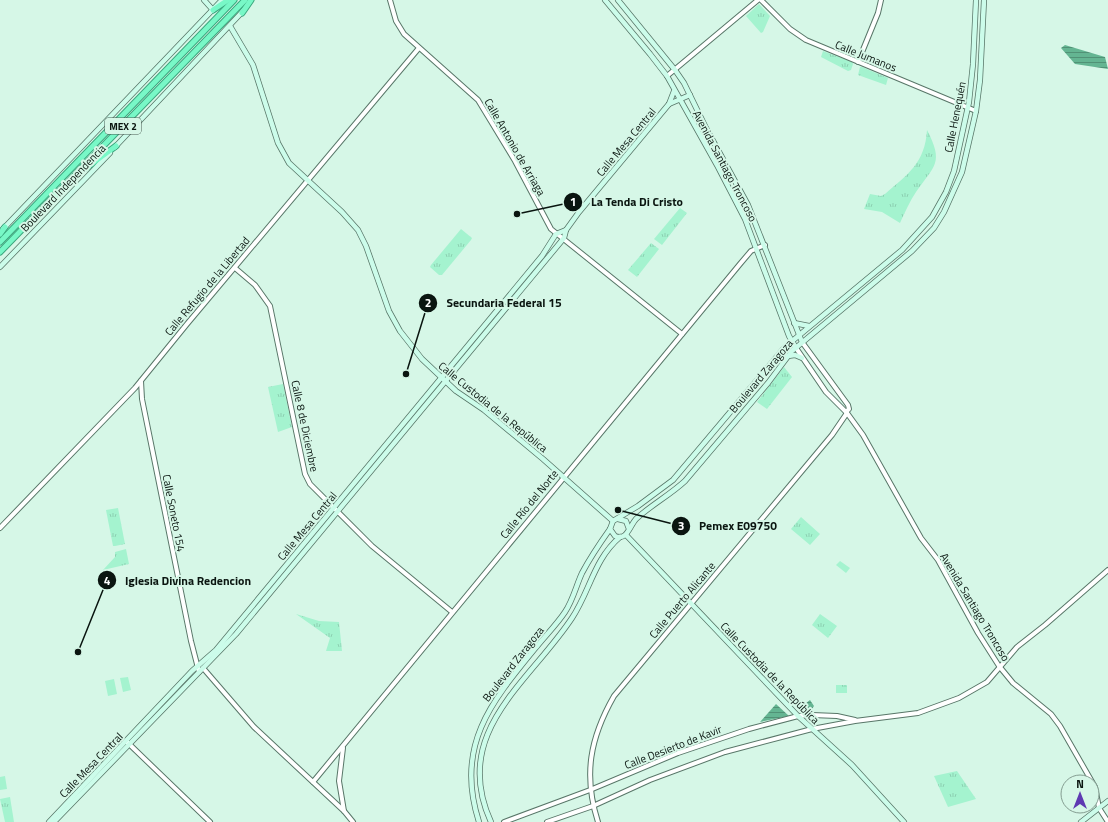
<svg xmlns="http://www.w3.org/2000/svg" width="1108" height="822" viewBox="0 0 1108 822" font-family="'Titillium Web',sans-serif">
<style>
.green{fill:#a4f3cf}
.park{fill:url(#park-tufts)}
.water{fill:url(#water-rules)}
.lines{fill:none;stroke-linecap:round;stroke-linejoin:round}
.tertiary-casing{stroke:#587668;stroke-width:6}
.secondary-casing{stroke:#587668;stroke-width:6}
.trunk-casing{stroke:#3ba77e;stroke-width:7}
.tertiary{stroke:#fff;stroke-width:4}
.secondary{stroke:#ccfcea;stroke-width:4.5}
.trunk{stroke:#78f8c7;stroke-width:5}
.labels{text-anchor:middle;stroke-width:4;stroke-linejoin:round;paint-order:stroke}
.shield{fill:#d6f7e7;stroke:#475950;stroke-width:1}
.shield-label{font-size:10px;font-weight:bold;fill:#0a1510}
.street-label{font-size:11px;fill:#0a1510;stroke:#d6f7e7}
.leader{fill:none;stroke:#0a1510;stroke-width:1.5}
.callout-dot{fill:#0a1510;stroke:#d6f7e7;stroke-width:1.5}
.mark-label{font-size:12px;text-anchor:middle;font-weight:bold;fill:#fff}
.callout-label{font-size:12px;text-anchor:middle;font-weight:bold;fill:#0a1510;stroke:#d6f7e7;stroke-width:4;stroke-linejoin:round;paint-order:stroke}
</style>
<defs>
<pattern id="park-tufts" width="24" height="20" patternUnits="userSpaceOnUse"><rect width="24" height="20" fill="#a4f3cf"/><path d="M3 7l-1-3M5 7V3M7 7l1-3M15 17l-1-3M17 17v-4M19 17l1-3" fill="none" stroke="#8ccfb1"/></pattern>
<pattern id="water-rules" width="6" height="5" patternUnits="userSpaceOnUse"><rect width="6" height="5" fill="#64b592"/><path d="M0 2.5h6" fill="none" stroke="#519276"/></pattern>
</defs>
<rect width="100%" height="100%" fill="#d6f7e7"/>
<g class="green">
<path d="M840 561 850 568 846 573 836 565Z"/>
<path d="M128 677 131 690 123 692 120 678Z"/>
<path d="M114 679 117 694 108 696 105 681Z"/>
<path d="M5 776 7 789 0 790V777Z"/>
</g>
<g class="park">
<path d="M759 4 770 16 763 32 761 33 746 16Z"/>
<path d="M823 51 852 62 853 64 851 70 848 71 821 57Z"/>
<path d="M860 67H862L888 78 886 85 858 75Z"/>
<path d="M927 130C944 163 935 165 916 192 910 201 905 212 900 223L882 212 864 209 870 194 881 196 885 194C908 174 925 163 927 130Z"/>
<path d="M680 208 687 213 662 245 654 239Z"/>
<path d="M461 229 472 238 471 240 442 275H439L430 267 431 265Z"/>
<path d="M651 243 659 249 637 277 628 270Z"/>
<path d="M784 367 792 377 767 409 757 402Z"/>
<path d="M283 384 292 427 278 432 268 387Z"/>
<path d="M118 508 125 544 115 546H113L106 510Z"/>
<path d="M801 517 820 534 810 545 791 529Z"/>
<path d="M126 549 129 564 103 570 115 557V552Z"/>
<path d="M296 614 319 621 339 622 342 651H326L330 638Z"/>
<path d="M820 614 837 626 828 638 812 625Z"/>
<rect x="836" y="685" width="11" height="8"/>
<path d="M957 771 976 799 948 807 934 776Z"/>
<path d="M10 797 14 822H5L0 799Z"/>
</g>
<g class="water">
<path d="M1065 45 1105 57 1108 69 1075 64 1061 48Z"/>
<path d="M810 700 814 706 812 709 804 710 801 707Z"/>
<path d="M776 704 789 716 760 722Z"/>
</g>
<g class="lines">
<defs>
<g id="tertiary">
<path d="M390 0 396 21 404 34 478 100 515 161 551 229 682 334"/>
<path d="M761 0 790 29 806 40 976 111"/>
<path d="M858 62 878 13 881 0"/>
<path d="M667 76 758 0"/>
<path d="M235 268 255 285 270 306 301 455 305 474 310 484 372 546 452 612"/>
<path d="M802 342 848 405 849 409 846 412"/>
<path d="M796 348 826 392 847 413 863 435 921 538 938 560 978 633 999 666 1013 683 1051 714 1060 726 1095 787 1099 808 1108 822"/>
<path d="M141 381 142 399 191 641 199 672"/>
<path d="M0 528 135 388 187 324 419 48"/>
<path d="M203 668 254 727 344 811 353 822"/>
<path d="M127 742 210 822"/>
<path d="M343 748 339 781 344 811"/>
<path d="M313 782 740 264 751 251 765 245"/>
<path d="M504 822 590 790 678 753 749 729 798 716 812 715 837 716 855 720"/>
<path d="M547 822 593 806 650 780 725 752 812 729 855 721 918 713 959 698 987 682 1017 647 1045 625 1108 570"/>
<path d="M598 822C583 775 590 738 614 696L832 435 847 413"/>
</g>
<g id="secondary">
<path d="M204 0 213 10"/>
<path d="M605 0 650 54 667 76 718 167 745 219 789 336 796 348"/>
<path d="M618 0 675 70 684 83 706 128 748 205 802 342"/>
<path d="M976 0 973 64 969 102 954 171 946 192 932 217 902 250 785 347 673 480 638 506 613 521 610 529 615 536C627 541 629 527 636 519 651 505 670 495 685 481L768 383 792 351 912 251 934 228 944 212 962 172 976 111 980 80 984 0"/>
<path d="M230 26 253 65 278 143 289 163 342 212 358 230 366 246 389 311 400 331 422 359 456 391 484 410 543 459 613 521"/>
<path d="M669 104 690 95"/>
<path d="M115 147 244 10"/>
<path d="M3 229 222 0"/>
<path d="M0 267 110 153"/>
<path d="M794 323 809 326"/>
<path d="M788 356 795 355 802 358"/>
<path d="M618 519 626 521 629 529"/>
<path d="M626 535 798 716 852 765 904 822"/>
<path d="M49 822 192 671 216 650 542 256 556 234 566 230"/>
<path d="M54 822 236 634 564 238 566 230 579 212 669 104 674 91"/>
<path d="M479 822C454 745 492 701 538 645 547 634 557 624 565 612 573 600 576 586 582 573 590 558 600 543 610 529"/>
<path d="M491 822C450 732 529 683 572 618 590 591 594 559 620 537"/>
<path d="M1081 822 1108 801"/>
</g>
<g id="trunk">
<path d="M213 10 228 0"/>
<path d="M242 13 251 0"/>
<path d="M86 168 116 146"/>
<path d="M0 234 5 227"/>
<path d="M0 242 234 0"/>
<path d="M0 252 245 0"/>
</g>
</defs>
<use href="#tertiary" class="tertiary-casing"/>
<use href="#secondary" class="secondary-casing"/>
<use href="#trunk" class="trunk-casing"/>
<use href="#tertiary" class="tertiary"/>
<use href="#secondary" class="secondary"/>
<use href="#trunk" class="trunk"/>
</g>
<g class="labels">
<rect class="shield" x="105" y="118" width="36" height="16" rx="3"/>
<g class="shield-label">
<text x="123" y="130">MEX 2</text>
</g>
<g class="street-label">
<text transform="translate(866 56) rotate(22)" y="4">Calle Jumanos</text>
<text transform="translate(955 117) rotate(-79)" y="4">Calle Henequén</text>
<text transform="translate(626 142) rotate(-50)" y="4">Calle Mesa Central</text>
<text transform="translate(515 147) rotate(60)" y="4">Calle Antonio de Arriaga</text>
<text transform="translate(725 166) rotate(62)" y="4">Avenida Santiago Troncoso</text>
<text transform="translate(63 188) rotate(-46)" y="4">Boulevard Independencia</text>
<text transform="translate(207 286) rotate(-50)" y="4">Calle Refugio de la Libertad</text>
<text transform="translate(761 376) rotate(-50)" y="4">Boulevard Zaragoza</text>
<text transform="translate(493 407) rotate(39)" y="4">Calle Custodia de la República</text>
<text transform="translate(305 426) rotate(78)" y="4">Calle 8 de Diciembre</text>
<text transform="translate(529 504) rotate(-51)" y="4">Calle Río del Norte</text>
<text transform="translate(174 513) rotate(79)" y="4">Calle Soneto 154</text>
<text transform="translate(307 526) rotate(-50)" y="4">Calle Mesa Central</text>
<text transform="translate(682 600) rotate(-50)" y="4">Calle Puerto Alicante</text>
<text transform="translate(975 607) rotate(59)" y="4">Avenida Santiago Troncoso</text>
<text transform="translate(513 664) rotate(-52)" y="4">Boulevard Zaragoza</text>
<text transform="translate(770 673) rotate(46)" y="4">Calle Custodia de la República</text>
<text transform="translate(673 747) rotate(-21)" y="4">Calle Desierto de Kavir</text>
<text transform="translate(91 765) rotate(-46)" y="4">Calle Mesa Central</text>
</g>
</g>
<path class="leader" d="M517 214L573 202M406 374L428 303M618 510L681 526M78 652L107 580"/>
<g class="callout-dot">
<circle cx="517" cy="214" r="4"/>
<circle cx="406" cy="374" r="4"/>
<circle cx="618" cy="510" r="4"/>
<circle cx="78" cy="652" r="4"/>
<circle cx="573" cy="202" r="10"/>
<circle cx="428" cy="303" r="10"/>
<circle cx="681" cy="526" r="10"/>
<circle cx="107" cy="580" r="10"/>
</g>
<g class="mark-label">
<text x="573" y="206">1</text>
<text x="428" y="307">2</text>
<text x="681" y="530">3</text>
<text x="107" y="585">4</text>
</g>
<g class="callout-label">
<text x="637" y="206">La Tenda Di Cristo</text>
<text x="504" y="307">Secundaria Federal 15</text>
<text x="738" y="530">Pemex E09750</text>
<text x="188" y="585">Iglesia Divina Redencion</text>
</g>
<g transform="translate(1080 794)"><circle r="19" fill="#d6f7e7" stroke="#849d91"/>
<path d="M0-3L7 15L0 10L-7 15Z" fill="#5e3ab2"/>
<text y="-6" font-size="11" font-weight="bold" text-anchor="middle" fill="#0a1510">N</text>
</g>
</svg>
